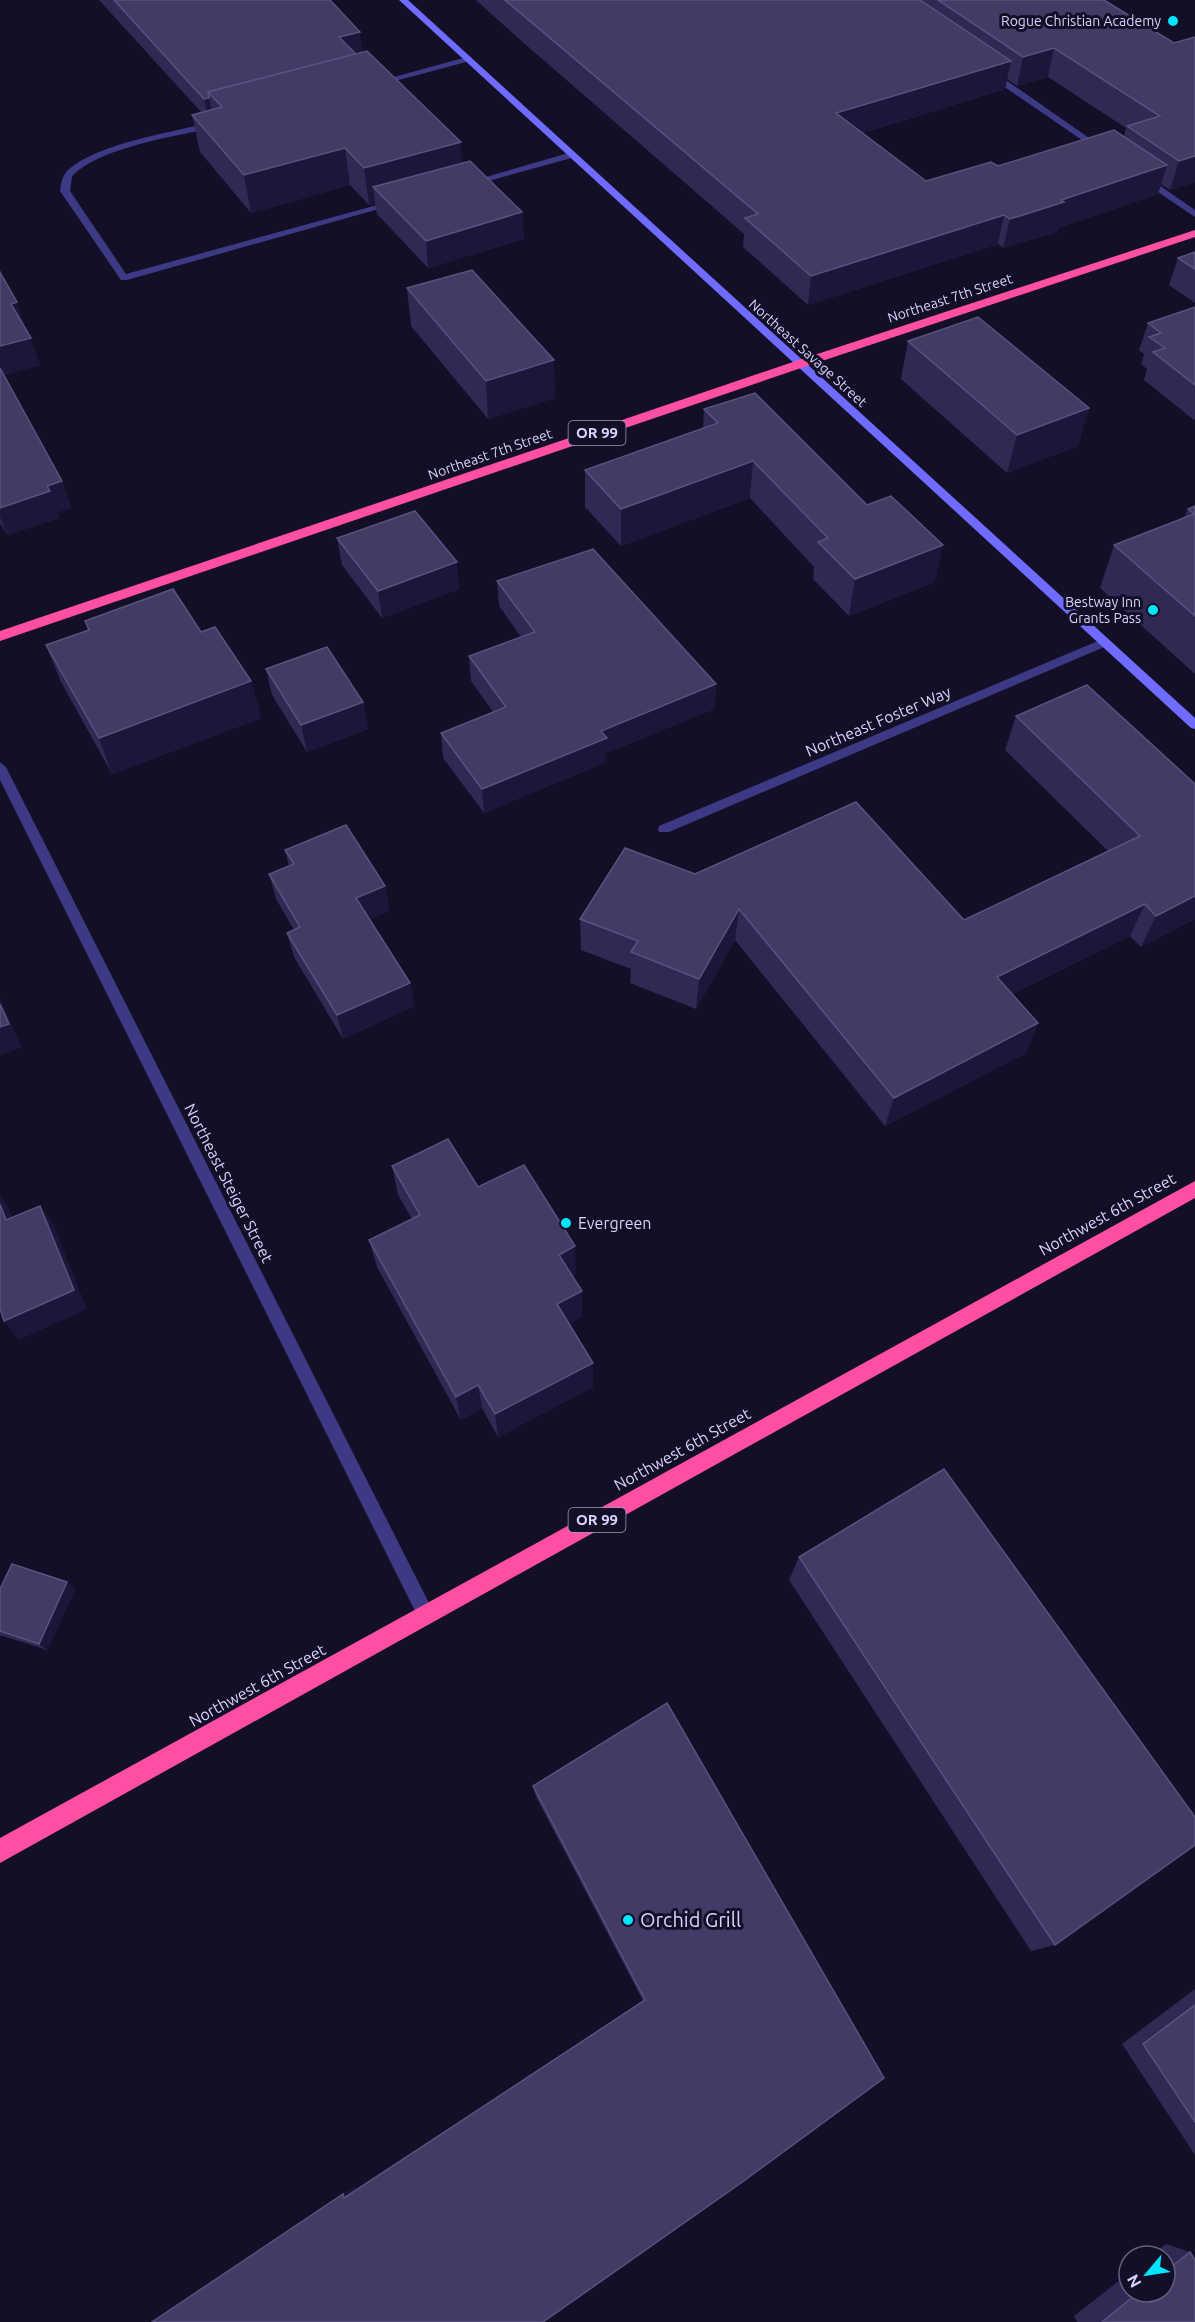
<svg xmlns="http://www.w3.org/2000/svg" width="1195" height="2322" viewBox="0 0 1195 2322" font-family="Ubuntu,sans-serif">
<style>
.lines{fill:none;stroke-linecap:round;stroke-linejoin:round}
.lane{fill:#3d3a85;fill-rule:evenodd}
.street{fill:#3d3a85;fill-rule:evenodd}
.secondary{fill:#6f6bff;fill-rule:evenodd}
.highway{fill:#ff4fa3;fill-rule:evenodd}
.wall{fill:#312854;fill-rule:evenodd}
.shaded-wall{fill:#1d163a}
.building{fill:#433a66;stroke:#5a527e;stroke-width:1.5}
.poi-dot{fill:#00e5ff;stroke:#130f26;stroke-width:2}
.labels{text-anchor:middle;stroke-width:6;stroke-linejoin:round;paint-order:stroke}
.far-poi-label{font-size:14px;fill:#d9d4ff;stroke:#130f26;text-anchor:end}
.far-street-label{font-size:14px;fill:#d9d4ff;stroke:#130f26}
.shield{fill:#130f26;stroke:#9e99be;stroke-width:1.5}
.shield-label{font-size:15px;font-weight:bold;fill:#d9d4ff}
.street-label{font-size:16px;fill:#d9d4ff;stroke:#130f26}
.poi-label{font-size:16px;fill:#d9d4ff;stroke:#130f26;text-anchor:start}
.near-poi-label{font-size:20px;fill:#d9d4ff;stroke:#130f26;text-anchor:start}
</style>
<rect width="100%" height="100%" fill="#130f26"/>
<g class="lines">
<g class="lane">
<path d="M467 57 471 59 470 61 376 86 372 83Z"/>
<path d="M213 122 216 123V127C177 136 100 147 72 176L70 191 126 274 392 201 400 203 127 280H121L60 191C61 183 62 176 68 170 98 143 173 132 213 122Z"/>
<path d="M572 152 575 153V157L467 187 462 184Z"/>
</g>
<g class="street">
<path d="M987 71H993L1105 149 1098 151 987 75Z"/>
<path d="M1140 176H1146L1195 210V217L1140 180Z"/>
<path d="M1105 638 1109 639V645L669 832H659L658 829 659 826Z"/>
<path d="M0 762 6 767 432 1609 435 1615 432 1621 426 1624 420 1621 0 780Z"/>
</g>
<path class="secondary" d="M399 0H408L1195 718V729L1191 728Z"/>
<g class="highway">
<path d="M1195 230V237L804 367 0 641V631L796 361Z"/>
<path d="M1195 1181V1198L0 1863V1838Z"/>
</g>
</g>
<g class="wall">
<path d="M99 0H330L362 52 462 163 522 212 524 239 428 268 377 214 375 204 369 205 350 185 251 213 200 152 192 115 201 112Z"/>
<path d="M476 0H1104L1195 182 1170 190 1161 184 1158 194 1058 228 1057 232 1003 248 998 244 808 305 743 247 744 234 518 38ZM1048 77 1126 128 1124 136 998 166 926 181 863 133 1005 89 1007 79 1017 86Z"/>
<path d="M1195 252V303L1169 285 1178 258Z"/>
<path d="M0 272 26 329 40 365 4 375 62 481 71 508 57 512 59 518 7 535 0 523Z"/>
<path d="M407 288 555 398 488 419 411 326Z"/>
<path d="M1195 307V419L1194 420 1144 380 1147 369 1141 364 1144 354 1139 350 1148 323Z"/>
<path d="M908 341 1089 408 1078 446 1007 473 901 379Z"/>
<path d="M704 409 935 582 849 616 813 579 814 567 750 498 621 546 585 507V470L703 428Z"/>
<path d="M1195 506V674L1100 588 1114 545 1184 518 1188 509Z"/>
<path d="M337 538 459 589 382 618 342 565Z"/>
<path d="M497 581 716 684 714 709 606 753V762L484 813 443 758 441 733 493 712 471 681 469 656 521 637 499 606Z"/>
<path d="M85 621 201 632 251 681 261 718 112 774 61 682 46 645 88 630Z"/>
<path d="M266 669 363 702 368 729 307 752 272 695Z"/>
<path d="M1016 716 1195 784V919L1141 947 1130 936 1012 994 1038 1023 1026 1053 885 1126 735 940 696 1009 630 983 631 969 581 950 580 919 695 874 964 920 1108 851 1005 750Z"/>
<path d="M285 850 385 886 389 911 369 919 410 983 414 1006 343 1039 294 957 287 933 294 930 276 899 269 874 289 866Z"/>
<path d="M392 1166 478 1187 576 1274 572 1276 582 1291V1317L569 1324 593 1387 498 1437 482 1408 461 1420 377 1267 369 1240 412 1219 398 1195Z"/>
<path d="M799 1557 1055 1945 1031 1951 789 1580Z"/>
<path d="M67 1582 75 1589 47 1650 0 1635V1589Z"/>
<path d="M533 1786 884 2078 343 2194 354 2188 356 2191 643 2001 536 1797Z"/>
<path d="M1195 1989V2155L1122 2044Z"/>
<path d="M1166 2244 1190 2252 1195 2322H1077L1074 2316 1129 2273V2292H1165V2256H1151Z"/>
</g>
<g class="shaded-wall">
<path d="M360 32 363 54 342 59 339 37Z"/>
<path d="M1054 48 1048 77 1017 86 1023 57Z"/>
<path d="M1011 61 1005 89 833 142 836 113Z"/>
<path d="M209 98 214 120 209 121 204 99Z"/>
<path d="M461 142 463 180 373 187 375 204 369 205 364 168Z"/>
<path d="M345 148 350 185 251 213 244 175Z"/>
<path d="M1195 156V182L1170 190 1179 161Z"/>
<path d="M1167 165 1158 194 1058 228 1057 232 1003 248 1010 219 1061 200Z"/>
<path d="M522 212 524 239 428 268 426 241Z"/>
<path d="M1004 215 998 244 808 305 811 276Z"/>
<path d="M17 302 26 329 11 304Z"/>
<path d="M31 338 40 365 0 376V346Z"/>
<path d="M554 360 555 398 488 419 486 381Z"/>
<path d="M1089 408 1078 446 1007 473 1017 435Z"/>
<path d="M753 461 750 498 621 546V509Z"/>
<path d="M62 481 71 508 57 512 59 518 7 535 0 517V508L47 486Z"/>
<path d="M943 545 935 582 849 616 855 579Z"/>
<path d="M457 562 459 589 382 618 378 591Z"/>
<path d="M251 681 261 718 112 774 99 738Z"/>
<path d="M716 684 714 709 606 753V762L484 813 482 789 601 731Z"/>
<path d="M363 702 368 729 307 752 301 725Z"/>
<path d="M385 886 389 911 361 923 356 898Z"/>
<path d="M1195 896V919L1141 947 1156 916Z"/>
<path d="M1145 904 1130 936 985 1007 997 977Z"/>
<path d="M739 909 735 940 696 1009 699 979Z"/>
<path d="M410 983 414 1006 343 1039 337 1015Z"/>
<path d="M0 998 22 1047 0 1056Z"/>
<path d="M1038 1023 1026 1053 885 1126 894 1098Z"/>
<path d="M0 1195 7 1205 21 1240 6 1220 0 1204Z"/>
<path d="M40 1206 54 1226 87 1309 19 1340 4 1321Z"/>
<path d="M575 1246 576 1274 560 1282 559 1255Z"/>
<path d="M582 1291V1317L558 1330 557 1304Z"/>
<path d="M593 1363V1387L498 1437 495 1414Z"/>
<path d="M478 1385 482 1408 461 1420 456 1397Z"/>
<path d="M67 1582 75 1589 47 1650 39 1644Z"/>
<path d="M354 2188 356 2191 344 2198 343 2194Z"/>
</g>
<g class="building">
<path d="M114 0H330L360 32 339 37 356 54 208 92 209 98 204 99Z"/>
<path d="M505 0H920L1011 61 836 113 926 181 991 162 998 166 1114 130 1167 165 1061 200 1064 202 1010 219 1004 215 811 276 745 218 758 214Z"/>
<path d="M938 0H1104L1174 43 1195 37V156L1179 161 1127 126 1160 116 1054 48 1023 57Z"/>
<path d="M367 51 461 142 364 168 345 148 244 175 192 115 222 107 208 92Z"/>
<path d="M470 161 522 212 426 241 373 187Z"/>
<path d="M1195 252V269L1178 258Z"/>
<path d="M472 270 554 360 486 381 407 288Z"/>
<path d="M0 272 17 302 11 304 31 338 0 346Z"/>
<path d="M1195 307V385L1153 352 1165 348 1149 337 1161 333 1148 323Z"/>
<path d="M978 317 1089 408 1017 435 908 341Z"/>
<path d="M0 368 62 481 47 486 50 491 0 508Z"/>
<path d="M755 393 867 505 891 496 943 545 855 579 818 542 828 538 753 461 621 509 585 470 718 423 704 409Z"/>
<path d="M1195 506V616L1114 545 1194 514 1188 509Z"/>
<path d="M415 511 457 562 378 591 337 538Z"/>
<path d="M593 549 716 684 601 731 607 738 482 789 441 733 506 707 469 656 535 632 497 581Z"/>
<path d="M173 589 201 632 215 627 251 681 99 738 46 645 89 630 85 621Z"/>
<path d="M327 647 363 702 301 725 266 669Z"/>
<path d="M1087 685 1195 784V896L1156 916 1145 904 997 977 1038 1023 894 1098 739 909 699 979 631 952 638 941 580 919 625 848 695 874 856 802 964 920 1140 836 1016 716Z"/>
<path d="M346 825 385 886 356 898 410 983 337 1015 287 933 300 927 269 874 294 864 285 850Z"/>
<path d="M0 1004 9 1024 0 1027Z"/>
<path d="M448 1139 478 1187 524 1165 575 1246 559 1255 582 1291 557 1304 593 1363 495 1414 478 1385 456 1397 369 1240 420 1215 392 1166Z"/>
<path d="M0 1204 6 1220 40 1206 74 1290 4 1321 0 1309Z"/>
<path d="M944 1469 1195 1817V1845L1055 1945 799 1557Z"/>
<path d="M12 1564 67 1582 39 1644 0 1631V1589Z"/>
<path d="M667 1703 884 2078 741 2183 543 2322H152L343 2194 344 2198 645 2000 533 1786Z"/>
<path d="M1195 2005V2122L1143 2044Z"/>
<path d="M1190 2252 1195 2260V2322H1102L1139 2292H1165V2272Z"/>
</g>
<g class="poi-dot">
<circle cx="1173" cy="21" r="6"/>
<circle cx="1153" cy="610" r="6"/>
<circle cx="566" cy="1223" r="6"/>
<circle cx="628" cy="1920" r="6"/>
</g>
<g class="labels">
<g class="far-poi-label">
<text x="1161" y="26">Rogue Christian Academy</text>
<text x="1141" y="607">Bestway Inn<tspan x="1141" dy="16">Grants Pass</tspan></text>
</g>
<g class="far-street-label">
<text transform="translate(950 298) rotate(-18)" y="5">Northeast 7th Street</text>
<text transform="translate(808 353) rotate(42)" y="5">Northeast Savage Street</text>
<text transform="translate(490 454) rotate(-19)" y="5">Northeast 7th Street</text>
</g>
<g class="shield">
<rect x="568.5" y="421" width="57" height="24" rx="4.5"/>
<rect x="568.5" y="1508" width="57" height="24" rx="4.5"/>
</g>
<g class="shield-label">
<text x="597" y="438">OR 99</text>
<text x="597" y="1525">OR 99</text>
</g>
<g class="street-label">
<text transform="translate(878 721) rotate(-23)" y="6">Northeast Foster Way</text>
<text transform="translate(229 1183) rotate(63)" y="6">Northeast Steiger Street</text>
<text transform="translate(1107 1214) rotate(-29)" y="6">Northwest 6th Street</text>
<text transform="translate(682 1449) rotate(-29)" y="6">Northwest 6th Street</text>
<text transform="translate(257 1685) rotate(-29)" y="6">Northwest 6th Street</text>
</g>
<g class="poi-label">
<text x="578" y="1229">Evergreen</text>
</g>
<g class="near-poi-label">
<text x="640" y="1927">Orchid Grill</text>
</g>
</g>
<g transform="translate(1147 2274) rotate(241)"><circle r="28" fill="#130f26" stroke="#625e7d" stroke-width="1.5"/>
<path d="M0-4.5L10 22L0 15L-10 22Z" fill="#00e5ff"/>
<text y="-9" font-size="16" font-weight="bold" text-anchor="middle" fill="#d9d4ff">N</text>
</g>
</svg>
